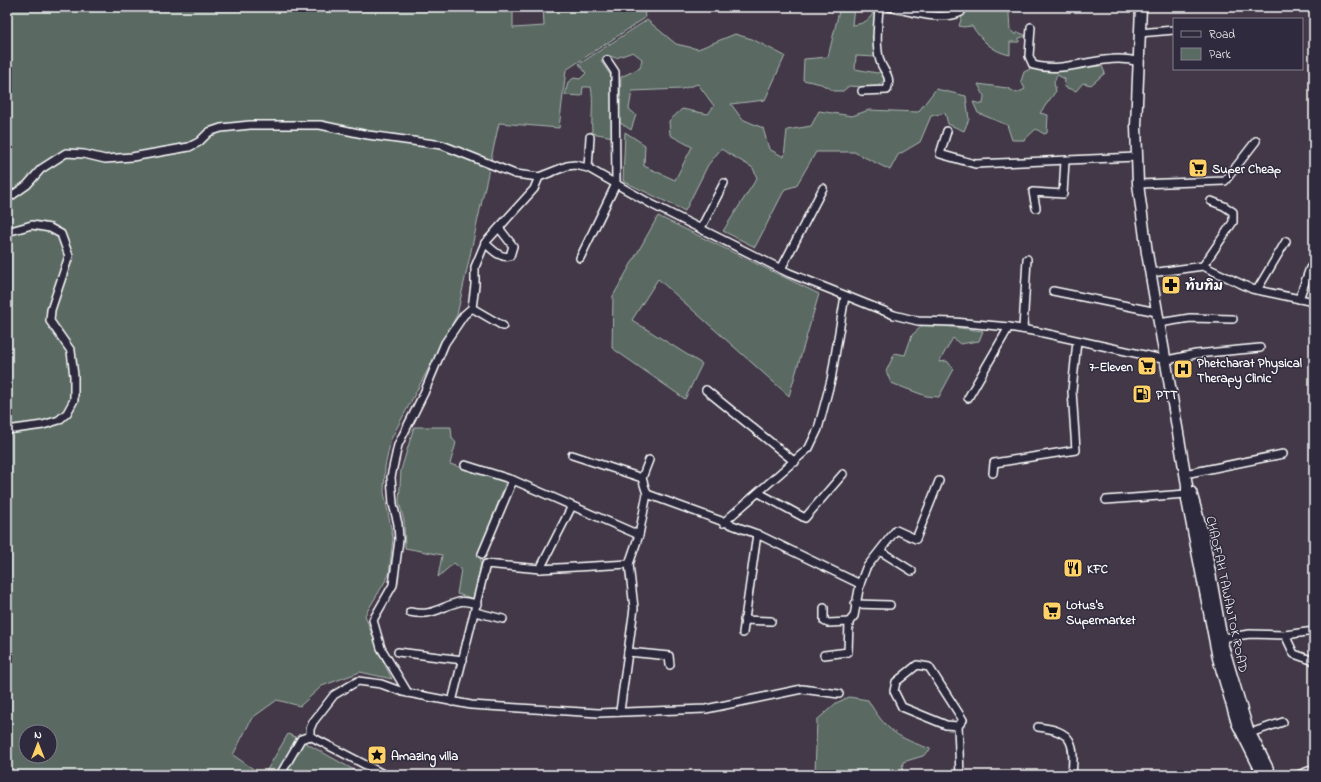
<svg xmlns="http://www.w3.org/2000/svg" width="1321" height="782" viewBox="0 0 1321 782" font-family="'Indie Flower','Playpen Sans Thai',sans-serif">
<style>
.green{fill:#5a6b63;stroke:#acb5b1;fill-rule:evenodd}
.lines{fill:none;stroke-linecap:round;stroke-linejoin:round}
.street-casing{stroke:#fff;stroke-width:10}
.secondary-casing{stroke:#fff;stroke-width:13}
.street{stroke:#2f2a3d;stroke-width:7}
.secondary{stroke:#2f2a3d;stroke-width:10}
.labels{text-anchor:middle;stroke-width:3;stroke-linejoin:round;paint-order:stroke}
.poi-label{font-size:13px;font-weight:bold;fill:#fff;stroke:#2f2a3d;text-anchor:start}
.street-label{font-size:13px;fill:#fff;stroke:#2f2a3d}
</style>
<rect width="100%" height="100%" fill="#423847"/>
<filter id="ink" filterUnits="userSpaceOnUse"><feTurbulence type="fractalNoise" baseFrequency=".025" numOctaves="2"/><feDisplacementMap in="SourceGraphic" scale="8" xChannelSelector="R" yChannelSelector="G"/><feConvolveMatrix kernelMatrix="1 2 1 2 8 2 1 2 1" color-interpolation-filters="sRGB"/></filter>
<g filter="url(#ink)">
<g class="green">
<path d="M7 7H513V28L544 26 543 7H644L645 18 566 70 559 128 499 123 457 315 391 439 385 467 384 492 393 538 389 575 365 615 378 651 392 679 360 672 322 686 300 706 277 700 252 718 233 755 262 775H7ZM26 732H50V756H26Z"/>
<path d="M840 7H854L852 25C864 24 871 20 875 8L877 10 876 35 872 36 876 57 856 56 855 69 877 73 882 71 887 81 882 82 877 88 849 86 843 91H834L821 84 803 80 804 59 828 57Z"/>
<path d="M965 7H1013L1009 14 1010 30 1016 35 1018 32 1027 36 1019 38V42H1010V55C993 52 981 40 972 26L963 27 959 26Z"/>
<path d="M647 20 676 44 698 49 735 34 752 39 785 56 765 100 731 104 742 119 763 128 769 149 784 157 787 130 811 126 819 111 852 116 869 110 918 112 936 89 966 96 969 119 964 131 948 124 945 113 931 116 920 142 898 155 890 170 854 152H816L796 186 785 189 755 247 723 231 757 178 753 168 721 149 708 165 685 211 623 181 625 132 645 145 644 166 675 180 692 147 670 135 669 121 682 109 708 114 714 106 698 84 682 89 632 91 629 109 636 115 631 130 619 122 621 77 640 68 642 59 633 52 616 58 607 55 601 61 611 76 613 137 592 133C591 117 594 101 591 87H583L582 96 565 95 568 82 574 78 580 79 586 73 579 64Z"/>
<path d="M1102 66 1105 73 1091 85 1083 83 1076 91 1064 87 1065 79 1057 75 1054 83 1056 91 1040 113 1048 115 1047 133 1044 134 1036 129 1024 140H1012L1007 125 978 113 973 102 983 104 984 96 978 84 1007 88 1017 93 1025 89 1021 81 1024 72 1032 68 1041 71Z"/>
<path d="M658 216 819 294 789 396 658 279 632 320 702 364 685 399 612 348 613 296Z"/>
<path d="M923 325 944 326 983 331 979 341 960 344 953 338 939 362 947 361 954 369 939 397 926 396 891 383 886 371 895 353 905 355 912 335Z"/>
<path d="M414 427H451L452 438 456 443 450 464 506 482 479 553 481 561 475 599 457 594 461 569 454 563 438 577 442 555 405 548 404 521 399 502 401 470Z"/>
<path d="M849 697 868 700C886 731 898 738 931 749L923 756 903 762 902 775H812L815 772 817 720 836 703Z"/>
<path d="M288 734 295 737 363 775H264Z"/>
</g>
<g class="lines">
<defs>
<g id="street">
<path d="M889 7C911 11 941 22 961 12L962 7"/>
<path d="M1031 27 1029 56 1033 65C1068 75 1104 51 1139 62"/>
<path d="M1139 33 1174 30"/>
<path d="M862 91 887 90C892 74 884 74 880 61 875 44 878 25 879 7"/>
<path d="M947 131 940 154 975 164 1136 157"/>
<path d="M588 168 590 137"/>
<path d="M1138 184 1225 181 1256 141"/>
<path d="M7 199 27 185 41 169 66 153 84 154 105 159 132 157 189 147 199 142 209 132 221 128 250 125H320L368 135 442 145 515 174 539 177 567 166 575 165 588 168 653 205 789 273 894 315 918 321 954 322 1009 327 1039 332 1167 360 1196 354 1260 348"/>
<path d="M1036 208 1033 192 1063 194 1065 161"/>
<path d="M701 228 724 183"/>
<path d="M7 232 32 225 50 228 61 234 69 256 51 310 50 321 71 351 74 376V400L67 413 59 420 43 425 7 430"/>
<path d="M485 243C492 249 500 259 510 256L513 246 499 228"/>
<path d="M580 258 616 184 615 72 607 60"/>
<path d="M1203 266 1233 222V212L1224 206 1211 201"/>
<path d="M781 269 823 188"/>
<path d="M1151 273 1203 266 1252 289 1314 302"/>
<path d="M1257 290 1286 241"/>
<path d="M1053 291 1157 312"/>
<path d="M1299 299 1310 268 1314 265"/>
<path d="M472 308 503 326"/>
<path d="M1159 323 1190 318 1233 319"/>
<path d="M1023 329 1027 259"/>
<path d="M706 390 795 462"/>
<path d="M968 398 1009 327"/>
<path d="M572 455 642 478 647 494"/>
<path d="M465 465 513 480 639 535 647 494 757 534 860 584"/>
<path d="M993 473 994 463 1076 450 1072 391 1077 341"/>
<path d="M1185 474 1283 454"/>
<path d="M642 478 649 460"/>
<path d="M759 493 805 518 843 474"/>
<path d="M1106 500 1186 494"/>
<path d="M723 523 809 448 818 429 831 380 845 296"/>
<path d="M880 551 912 571"/>
<path d="M482 554 513 480"/>
<path d="M540 569 572 506"/>
<path d="M855 604 890 605"/>
<path d="M824 608V621L828 623 849 622"/>
<path d="M410 612C432 617 440 607 459 602 464 600 472 603 477 604"/>
<path d="M475 612 503 619"/>
<path d="M744 620 771 621"/>
<path d="M743 633 757 534"/>
<path d="M1285 635 1294 654 1314 661"/>
<path d="M1222 638 1250 634 1285 635 1314 631"/>
<path d="M398 652 463 660"/>
<path d="M628 652 669 656 670 665"/>
<path d="M824 655 848 652 849 622 854 616 860 584 866 568 896 530 916 539 939 481"/>
<path d="M917 665 929 667 963 720 958 726 946 725 902 707 894 691 896 682Z"/>
<path d="M408 693 381 648 373 620 393 585 399 540 398 524 393 504 391 477 398 445 424 393 445 343 464 315 472 308 475 285V267L485 243 534 189 539 177"/>
<path d="M452 702 486 564 540 569 629 564 639 535"/>
<path d="M620 711 634 608 629 564"/>
<path d="M958 726 960 775"/>
<path d="M1038 727C1073 731 1075 742 1072 775"/>
<path d="M1250 733 1283 722"/>
<path d="M280 775 301 739 310 736"/>
<path d="M385 775 310 736V729L313 722 334 695 358 681 381 684 403 692 471 705 598 713 706 709 802 689 839 694"/>
<path d="M1298 775 1314 769"/>
</g>
<g id="secondary">
<path d="M1141 7 1136 126 1138 184 1147 253 1187 485V500L1218 658 1237 723 1263 775"/>
<path d="M1191 492 1203 534 1223 646 1247 727 1271 775"/>
</g>
</defs>
<use href="#street" class="street-casing"/>
<use href="#secondary" class="secondary-casing"/>
<use href="#street" class="street"/>
<use href="#secondary" class="secondary"/>
</g>
</g>
<defs>
<symbol id="supermarket-square" viewBox="-11 -11 22 22"><rect x="-9" y="-9" width="18" height="18" rx="4" fill="#ffd166" stroke="#2f2a3d"/><path d="M-6-5.5h2.5l.6 2H6L4.5 2H-2.5L-4.4-4H-6ZM-1.5 3.2a1.3 1.3 0 1 0 .1 0ZM3 3.2a1.3 1.3 0 1 0 .1 0Z" fill="#111"/></symbol>
<symbol id="pharmacy-square" viewBox="-11 -11 22 22"><rect x="-9" y="-9" width="18" height="18" rx="4" fill="#ffd166" stroke="#2f2a3d"/><path d="M-2-6h4v4h4v4h-4v4h-4v-4h-4v-4h4Z" fill="#111"/></symbol>
<symbol id="hospital-square" viewBox="-11 -11 22 22"><rect x="-9" y="-9" width="18" height="18" rx="4" fill="#ffd166" stroke="#2f2a3d"/><path d="M-5-5h3v3.5h4V-5h3V5h-3V1.5h-4V5h-3Z" fill="#111"/></symbol>
<symbol id="fuel-square" viewBox="-11 -11 22 22"><rect x="-9" y="-9" width="18" height="18" rx="4" fill="#ffd166" stroke="#2f2a3d"/><path d="M-5.5-6h7V0h2V4h1.3V-2.5L3-4.5l.8-.8L6-3V5H2.5V1h-1V6h-7ZM-4.2-4.7v3.2H.2V-4.7Z" fill="#111"/></symbol>
<symbol id="restaurant-square" viewBox="-11 -11 22 22"><rect x="-9" y="-9" width="18" height="18" rx="4" fill="#ffd166" stroke="#2f2a3d"/><path d="M-5-6h1v4h1v-4h1v4h1v-4h1v5L-1.5 .5V6h-2V.5L-5-1ZM5-6V6H3V1.5H1.5Q1.5-4 5-6Z" fill="#111"/></symbol>
<symbol id="sight-square" viewBox="-11 -11 22 22"><rect x="-9" y="-9" width="18" height="18" rx="4" fill="#ffd166" stroke="#2f2a3d"/><path d="M0-6L1.8-2.2L6-1.7L2.9 1.2L3.7 5.4L0 3.3L-3.7 5.4L-2.9 1.2L-6-1.7L-1.8-2.2Z" fill="#111"/></symbol>
</defs>
<g fill-rule="evenodd">
<use href="#supermarket-square" x="1187" y="157" width="22" height="22"/>
<use href="#pharmacy-square" x="1160" y="274" width="22" height="22"/>
<use href="#supermarket-square" x="1136" y="355" width="22" height="22"/>
<use href="#hospital-square" x="1172" y="358" width="22" height="22"/>
<use href="#fuel-square" x="1131" y="383" width="22" height="22"/>
<use href="#restaurant-square" x="1062" y="557" width="22" height="22"/>
<use href="#supermarket-square" x="1041" y="600" width="22" height="22"/>
<use href="#sight-square" x="366" y="744" width="22" height="22"/>
</g>
<g class="labels">
<g class="poi-label">
<text x="1212" y="173">Super Cheap</text>
<text x="1185" y="290">ท้บทิม</text>
<text x="1197" y="367">Phetcharat Physical<tspan x="1197" dy="15">Therapy Clinic</tspan></text>
<text x="1133" y="371" text-anchor="end">7-Eleven</text>
<text x="1156" y="399">PTT</text>
<text x="1087" y="573">KFC</text>
<text x="1066" y="609">Lotus's<tspan x="1066" dy="15">Supermarket</tspan></text>
<text x="391" y="760">Amazing villa</text>
</g>
<g class="street-label">
<text transform="translate(1228 594) rotate(78)" y="5">CHAOFAH TAWANTOK ROAD</text>
</g>
</g>
<rect width="1321" height="782" fill="none" stroke="#2f2a3d" stroke-width="24"/>
<rect x="12" y="12" width="1297" height="758" fill="none" stroke="#fff" stroke-width="1.5" filter="url(#ink)"/>
<rect x="1173" y="18" width="130" height="52" fill="#2f2a3d" stroke="#827f8b"/>
<rect x="1181" y="31" width="20" height="6" fill="#2f2a3d" stroke="#827f8b"/>
<text x="1209" y="38" font-size="12" fill="#ffffff">Road</text>
<rect x="1181" y="48" width="20" height="12" fill="#5a6b63" stroke="#827f8b"/>
<text x="1209" y="58" font-size="12" fill="#ffffff">Park</text>
<g transform="translate(38 744)"><circle r="19" fill="#2f2a3d" stroke="#827f8b"/>
<path d="M0-3L7 15L0 10L-7 15Z" fill="#ffd166"/>
<text y="-6" font-size="11" font-weight="bold" text-anchor="middle" fill="#ffffff">N</text>
</g>
</svg>
